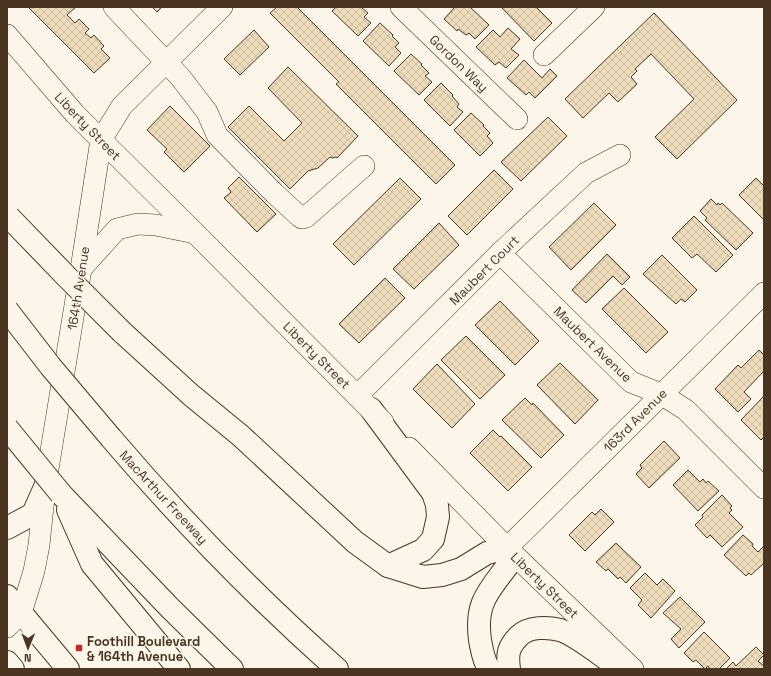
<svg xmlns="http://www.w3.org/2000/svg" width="771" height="676" viewBox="0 0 771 676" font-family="'Space Grotesk',sans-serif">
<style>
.building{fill:url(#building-cross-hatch);stroke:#4a3520}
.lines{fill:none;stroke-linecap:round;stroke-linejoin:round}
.minor-casing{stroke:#4a3520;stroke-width:22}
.major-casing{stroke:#4a3520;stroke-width:24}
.highway-casing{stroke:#4a3520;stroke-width:24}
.minor{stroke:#fbf6e9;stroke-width:21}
.major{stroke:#fbf6e9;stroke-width:22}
.highway{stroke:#fbf6e9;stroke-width:22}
.highway-bridge-casing{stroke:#4a3520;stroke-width:24;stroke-linecap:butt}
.highway-bridge{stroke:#fbf6e9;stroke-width:22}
.poi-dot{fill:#c62828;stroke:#fbf6e9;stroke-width:1.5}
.labels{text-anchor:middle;stroke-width:3;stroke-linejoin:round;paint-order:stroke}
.street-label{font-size:13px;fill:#4a3520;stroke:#fbf6e9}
.poi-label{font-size:13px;font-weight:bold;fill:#4a3520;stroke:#fbf6e9;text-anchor:start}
</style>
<defs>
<pattern id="building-cross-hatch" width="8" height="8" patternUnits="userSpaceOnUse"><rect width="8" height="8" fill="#ecdcbc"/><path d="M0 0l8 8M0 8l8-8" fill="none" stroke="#ccbda1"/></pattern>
</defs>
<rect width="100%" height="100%" fill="#fbf6e9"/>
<g class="building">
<path d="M28 7H76L67 15 75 23 79 19 89 29 85 33 91 38 94 35 104 46 101 49 110 58 94 73Z"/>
<path d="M152 7H162L157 12Z"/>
<path d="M277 7H297L455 165 436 184 336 84 339 82 270 13Z"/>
<path d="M336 7H361L368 13 364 17 371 23 358 36 332 11Z"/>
<path d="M455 7H470L489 25 475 39 469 33 466 35 458 29 457 31 444 19Z"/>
<path d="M501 7H536L552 23 534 41Z"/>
<path d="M654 13 737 100 677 159 655 137 694 99 651 54 635 69 637 71 631 77 637 84 618 102 609 93 583 118 565 99Z"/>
<path d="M380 23 393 35 392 36 399 43 395 47 401 53 389 66 363 41Z"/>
<path d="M508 28 520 39 511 49 519 55 506 68 499 62 495 65 476 47 493 30 500 37Z"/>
<path d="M254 30 269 47 240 75 224 59Z"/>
<path d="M411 54 422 64 421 65 429 73 425 76 432 82 419 95 394 71Z"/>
<path d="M524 60 542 78 550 69 557 76 535 98 529 92 526 95 507 78Z"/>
<path d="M288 67 358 136 337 158 336 157 332 158 330 157 318 168 308 171 290 189 228 127 249 106 284 141 302 123 268 88Z"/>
<path d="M441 83 453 95 452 96 459 104 457 107 463 112 450 126 424 100Z"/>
<path d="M170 106 210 146 184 172 164 152 167 149 147 130Z"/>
<path d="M471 113 484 125 483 126 490 133 487 136 493 143 480 156 454 130Z"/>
<path d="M548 117 567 136 521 181 501 162Z"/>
<path d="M494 170 513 189 467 235 448 216Z"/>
<path d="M239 177 276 214 257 232 224 198 231 192 228 188Z"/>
<path d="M400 178 421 199 354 265 333 244Z"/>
<path d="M756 178 764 186V220L739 195Z"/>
<path d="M711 199 717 205 718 203 720 205 722 203 753 233 736 250 705 220 707 218 700 211Z"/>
<path d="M594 203 616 225 571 270 549 247Z"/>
<path d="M694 216 733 255 716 272 697 254 692 258 672 238Z"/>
<path d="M439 223 459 245 414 289 393 269Z"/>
<path d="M607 254 630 277 622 285 613 276 586 303 572 290Z"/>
<path d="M662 255 697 290 685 302 681 299 676 304 643 274Z"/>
<path d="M385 278 405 298 359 343 339 324Z"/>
<path d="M624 288 668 332 646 353 602 309Z"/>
<path d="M500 301 539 341 515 365 475 325Z"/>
<path d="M466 336 505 375 480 399 441 360Z"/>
<path d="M759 350 764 355V371L744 392 751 399 738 412 715 389 738 365 741 368Z"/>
<path d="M560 363 598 400 575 424 537 385Z"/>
<path d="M437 364 475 404 452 428 413 389Z"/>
<path d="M764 396V439L763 438 761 440 741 420Z"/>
<path d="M525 398 532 405 533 403 564 435 541 458 502 420Z"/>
<path d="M493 430 500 437 501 436 532 467 508 491 470 453Z"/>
<path d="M664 441 680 458 649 488 636 474 642 468 640 465Z"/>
<path d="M688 470 700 482 703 479 706 483 708 481 719 491 698 511 673 485Z"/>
<path d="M722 495 732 506 730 508 732 510 729 513 743 527 722 547 710 535 707 538 695 525 703 517 702 515Z"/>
<path d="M601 509 614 522 585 551 569 535 592 512 595 515Z"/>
<path d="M743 535 753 544 752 546 758 552 764 546V563L751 575 749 573 746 576 724 555Z"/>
<path d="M616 543 641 567 626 583 620 577 618 579 608 569 606 571 596 562Z"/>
<path d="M645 573 657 585 663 579 675 591 651 618 638 605 642 600 630 588Z"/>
<path d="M680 597 705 622 679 648 671 639 681 629 663 613Z"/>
<path d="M704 632 730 658 719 669H710L708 666 705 669 696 660 693 662 684 653Z"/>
<path d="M756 647 764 655 758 661 764 666V669H726L733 662 736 666Z"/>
</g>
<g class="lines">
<defs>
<g id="minor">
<path d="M114 7 181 78 207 112 217 135 274 193 299 216 302 218 306 217 364 166"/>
<path d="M401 7 517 119"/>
<path d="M7 35 75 114 195 233 383 422"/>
<path d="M544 55 594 7"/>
<path d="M500 253 631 382 661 394 686 410 764 488"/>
<path d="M81 269 117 229 138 224 156 225 195 233"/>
<path d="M357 396 500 253 586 173 620 155"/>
<path d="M409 448 507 548 633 669"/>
<path d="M507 548 764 293"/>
<path d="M7 627 21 613 34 571 39 545 45 487 81 269 101 140 122 106 222 7"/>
</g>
<g id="major">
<path d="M7 528 33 514 45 487"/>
<path d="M7 596 68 669"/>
<path d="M7 662 13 669"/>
</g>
<g id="highway">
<path d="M122 332 191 395 241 436 355 542 388 566 423 577 442 575 461 569 487 553 507 548 508 565C488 592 475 603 480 640 482 650 483 660 489 669"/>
<path d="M371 409 433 493 437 505 438 517 433 539 423 550 388 566"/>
<path d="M111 438C181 520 256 597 337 669"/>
<path d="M61 494 169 607 232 669"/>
<path d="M68 510 92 564 179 669"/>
<path d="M509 669C507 654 508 647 519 636 529 626 548 627 560 630 577 635 605 659 621 669"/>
</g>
</defs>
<use href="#minor" class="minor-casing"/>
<use href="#major" class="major-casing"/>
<use href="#highway" class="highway-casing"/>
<use href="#minor" class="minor"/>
<use href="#major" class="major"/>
<use href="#highway" class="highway"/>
<defs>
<g id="highway-bridge">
<path d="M9 217 66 276 122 332"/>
<path d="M7 310 51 367 111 438"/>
<path d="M7 428 61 494"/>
</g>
</defs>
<use href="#highway-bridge" class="highway-bridge-casing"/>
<use href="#highway-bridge" class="highway-bridge"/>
</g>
<rect class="poi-dot" x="75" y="644" width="8" height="8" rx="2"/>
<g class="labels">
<g class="street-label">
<text transform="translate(459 63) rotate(44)" y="5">Gordon Way</text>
<text transform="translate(88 126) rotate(46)" y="5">Liberty Street</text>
<text transform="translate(484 270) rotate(-45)" y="5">Maubert Court</text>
<text transform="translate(78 288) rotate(-81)" y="5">164th Avenue</text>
<text transform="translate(593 344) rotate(44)" y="5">Maubert Avenue</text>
<text transform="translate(317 355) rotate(45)" y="5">Liberty Street</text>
<text transform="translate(635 420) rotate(-45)" y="5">163rd Avenue</text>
<text transform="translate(164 497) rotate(47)" y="5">MacArthur Freeway</text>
<text transform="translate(545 585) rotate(44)" y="5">Liberty Street</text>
</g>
<g class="poi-label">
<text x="87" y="646">Foothill Boulevard<tspan x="87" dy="15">&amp; 164th Avenue</tspan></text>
</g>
</g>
<rect width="771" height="676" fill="none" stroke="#4a3520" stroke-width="16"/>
<g transform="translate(28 648) rotate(181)" stroke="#fbf6e9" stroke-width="3" paint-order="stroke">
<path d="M0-3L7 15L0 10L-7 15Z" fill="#4a3520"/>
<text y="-6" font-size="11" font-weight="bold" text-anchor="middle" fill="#4a3520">N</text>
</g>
</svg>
